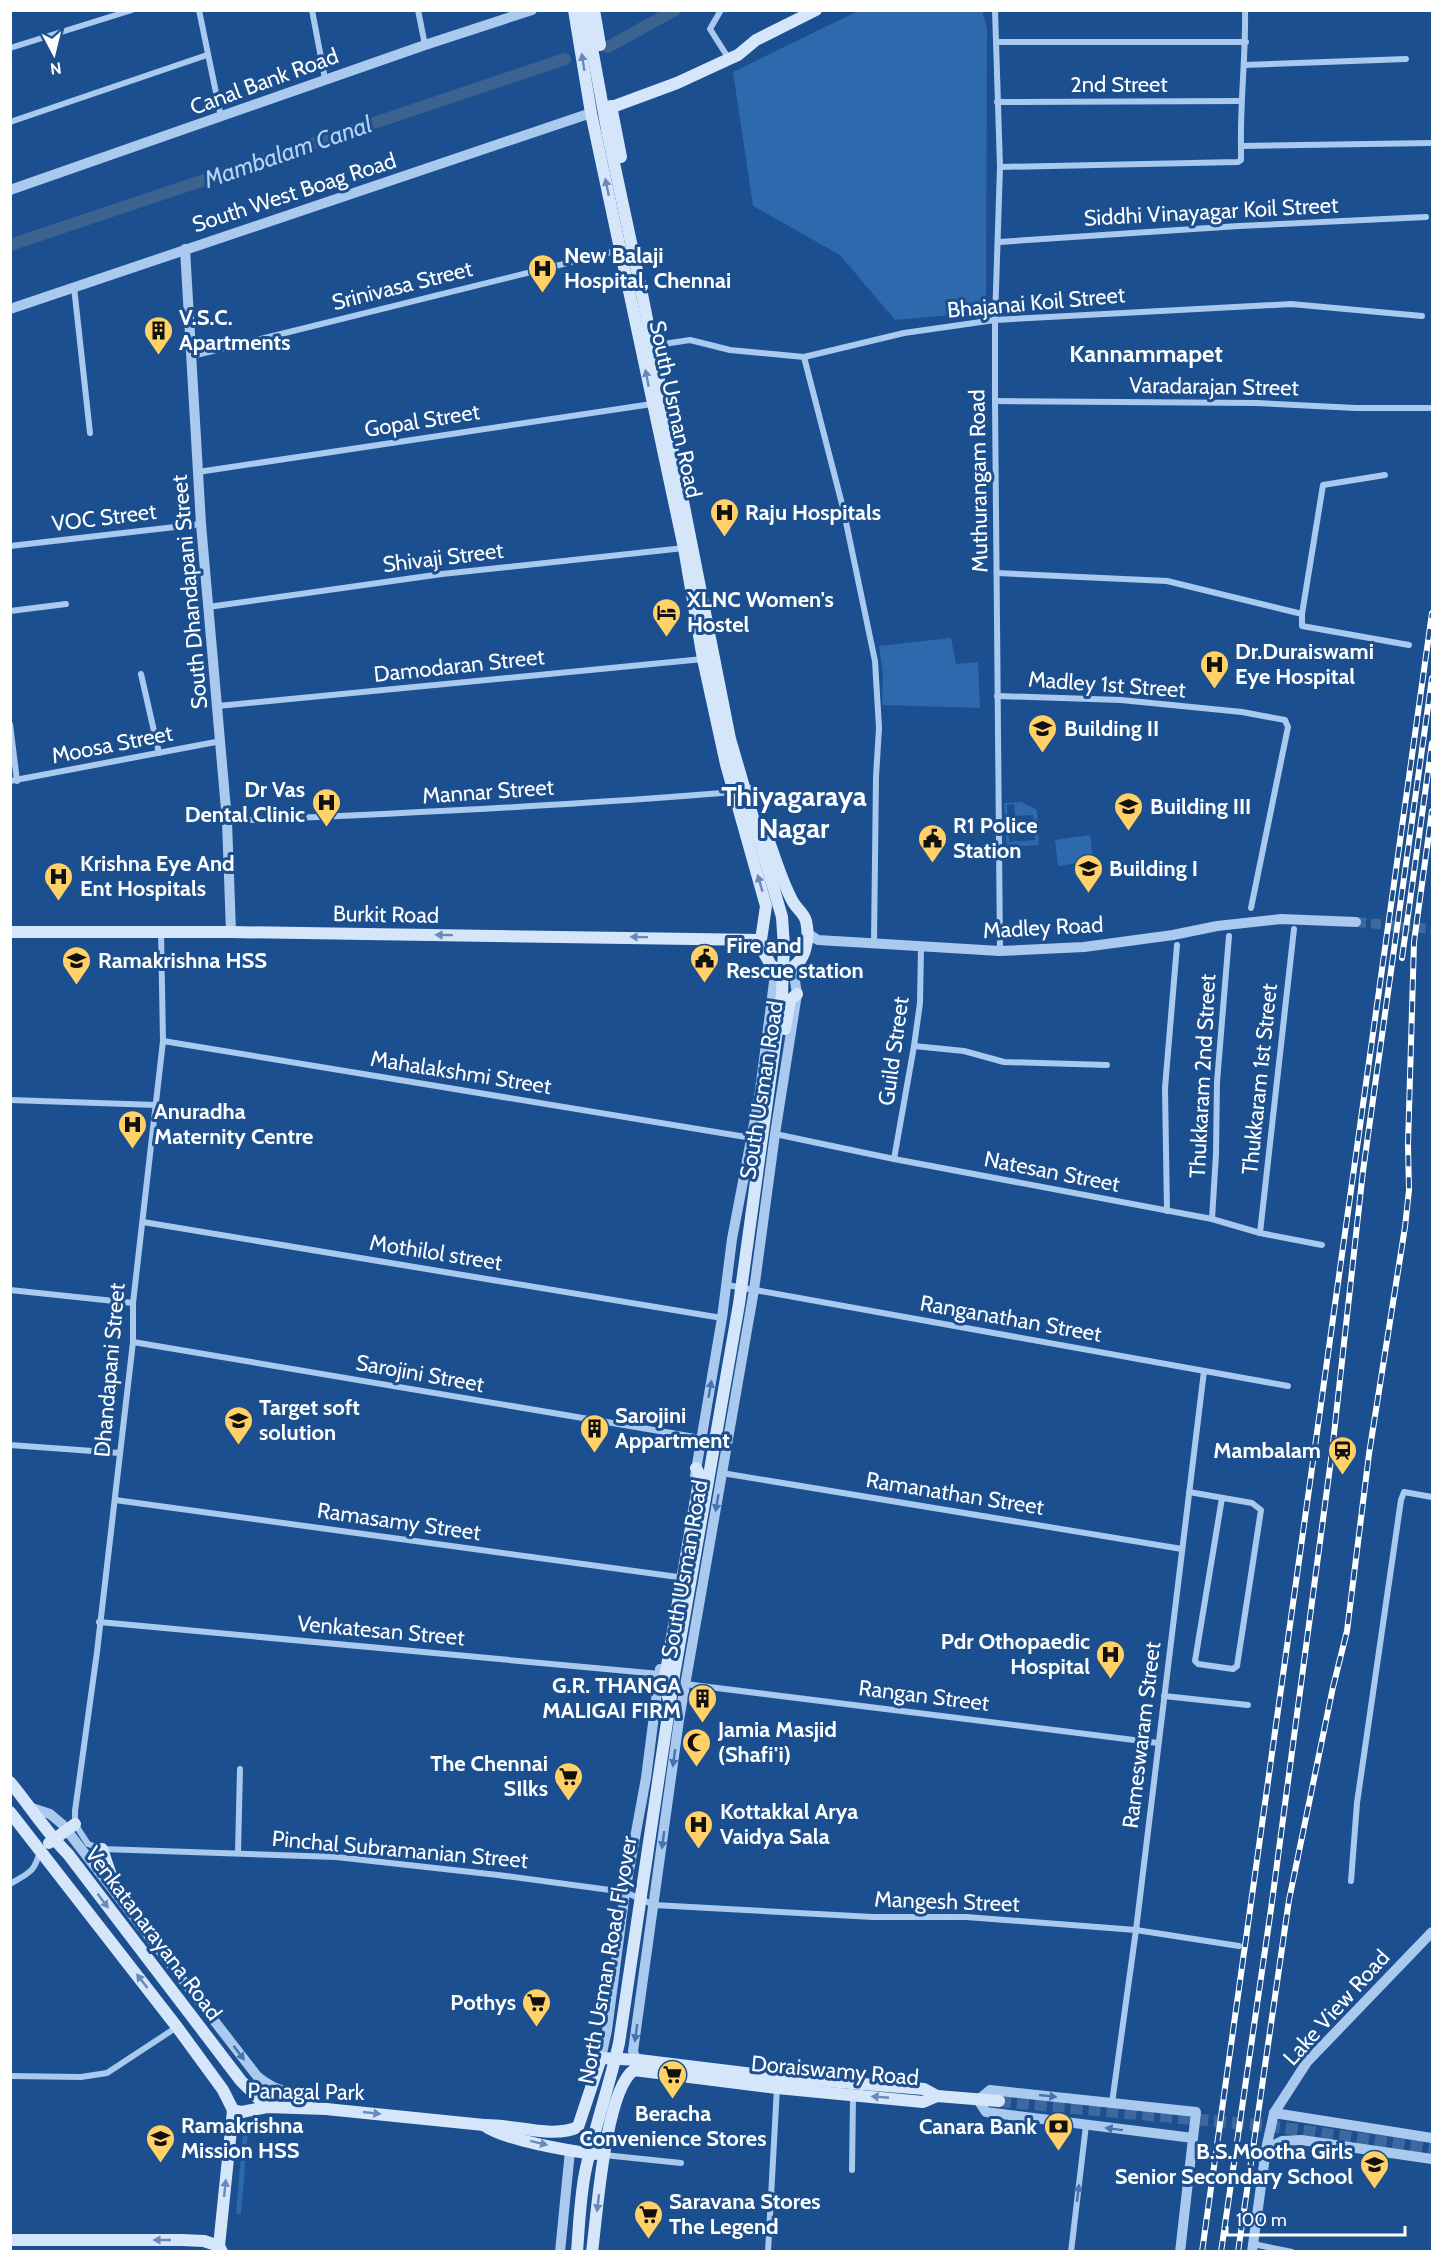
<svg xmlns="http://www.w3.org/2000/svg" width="1443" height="2262" viewBox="0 0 1443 2262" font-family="Cabin,sans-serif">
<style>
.green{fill:#2e69ad;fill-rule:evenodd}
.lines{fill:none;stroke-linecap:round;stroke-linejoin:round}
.canal{stroke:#3c6290;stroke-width:12}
.tertiary-tunnel{stroke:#3d69a0;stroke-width:10;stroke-dasharray:10 5;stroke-linecap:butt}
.secondary-tunnel{stroke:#3d69a0;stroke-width:12;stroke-dasharray:12 6;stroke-linecap:butt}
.minor{stroke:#a9c9ee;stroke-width:6}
.tertiary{stroke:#a9c9ee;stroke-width:10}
.secondary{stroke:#d6e6fa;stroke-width:12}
.rail-casing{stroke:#fff;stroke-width:6}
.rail{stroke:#1b4f8f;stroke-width:4;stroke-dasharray:11;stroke-linecap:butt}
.oneway{fill:#668bba}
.oneway2{fill:#4674ac}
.labels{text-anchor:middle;stroke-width:6;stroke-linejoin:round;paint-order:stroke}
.street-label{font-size:22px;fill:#fff;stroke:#1b4f8f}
.poi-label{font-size:22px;font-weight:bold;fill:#fff;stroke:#1b4f8f;text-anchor:start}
.water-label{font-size:24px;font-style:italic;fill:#b5d3f5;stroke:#1b4f8f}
.neighbourhood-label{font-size:24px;font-weight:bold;fill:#fff;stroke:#1b4f8f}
.district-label{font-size:28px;font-weight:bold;fill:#fff;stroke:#1b4f8f}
</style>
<rect width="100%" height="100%" fill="#1b4f8f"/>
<g class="green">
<path d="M858 11H982L987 28 986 302 961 303V314L895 320 840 255 753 206 733 72Z"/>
<path d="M951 638 956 664 978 662 980 708 882 705 883 674 879 646Z"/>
<path d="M1021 802 1037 810 1039 845 1007 847 1004 803ZM1014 804 1015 816 1033 815 1035 840 1009 842 1007 805Z"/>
<path d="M1090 835 1093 861 1058 866 1055 840Z"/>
<path d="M243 2131H248L241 2214H236Z"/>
</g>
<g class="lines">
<g class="canal">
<path d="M608 47 675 10"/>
<path d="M10 245 565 59"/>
</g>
<path class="tertiary-tunnel" d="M1356 922 1432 929"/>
<path class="secondary-tunnel" d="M999 2101 1278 2127 1432 2149"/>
<g class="minor">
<path d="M199 10 221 117"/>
<path d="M312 10 325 79"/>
<path d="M418 10 425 45"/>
<path d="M721 10 710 29 729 59"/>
<path d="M995 10 1000 167 995 320V401L1000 951"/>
<path d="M996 42H1246"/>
<path d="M10 48 132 10"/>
<path d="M1244 65 1406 59"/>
<path d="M997 102 1240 101"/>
<path d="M10 122 207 55"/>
<path d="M1241 146C1240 101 1246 56 1245 10"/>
<path d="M1000 167 1238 162 1241 160V146L1432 143"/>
<path d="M999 242 1239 226 1426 217"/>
<path d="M74 287 90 433"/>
<path d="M657 345 690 340 730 350 804 357 904 333 995 320 1291 304 1422 316"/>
<path d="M192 356 620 250"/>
<path d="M804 357 843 508 875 661 879 728 876 777 874 942"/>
<path d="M995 401 1256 403 1356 408H1432"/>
<path d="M198 472 652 404"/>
<path d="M10 546 201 524"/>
<path d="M997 573 1167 581 1302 614 1323 485 1385 475"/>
<path d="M208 607 442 574 684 548"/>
<path d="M10 611 66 604"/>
<path d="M1302 614V626L1409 645"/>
<path d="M141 674 159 753"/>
<path d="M997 696 1121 700 1242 712 1285 720 1288 727 1251 908"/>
<path d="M218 706 703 659"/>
<path d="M10 724 17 781"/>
<path d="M10 781 221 741"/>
<path d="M227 821C396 814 565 806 734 792L751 788"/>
<path d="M161 932 163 1041 133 1303V1342L97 1652 75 1811V1824L88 1844 102 1849 336 1857 498 1875 625 1892 654 1905 873 1917H966L1136 1930 1239 1946"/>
<path d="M163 1041 752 1138"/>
<path d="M914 1046 964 1051 1004 1062 1107 1065"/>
<path d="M10 1100 156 1105"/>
<path d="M775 1134 894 1159 1212 1219 1260 1233 1322 1245"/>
<path d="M894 1159 914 1046 920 1003 921 947"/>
<path d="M1167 1211 1165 1088 1177 945"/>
<path d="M1212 1219 1216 1154 1217 1082 1229 936"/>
<path d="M143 1222 722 1318"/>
<path d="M1260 1233 1294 929"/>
<path d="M727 1285 1288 1386"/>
<path d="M10 1290 133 1303"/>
<path d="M133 1342 701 1438"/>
<path d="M10 1445 120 1453"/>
<path d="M722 1473 1182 1549"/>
<path d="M1189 1492 1252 1503 1261 1510 1237 1666 1233 1669 1198 1664 1195 1661 1222 1498"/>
<path d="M115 1500 678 1577"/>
<path d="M99 1622 660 1674"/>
<path d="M685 1684 1158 1743"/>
<path d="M1164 1696 1248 1705"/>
<path d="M238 1853 240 1769"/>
<path d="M1351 1881 1357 1803 1401 1500 1404 1492 1432 1497"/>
<path d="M10 1884C30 1872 34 1873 40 1851"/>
<path d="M10 2076 81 2077 107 2073 177 2027"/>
<path d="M1112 2103 1136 1930 1204 1371"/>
<path d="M604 2155 681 2163"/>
<path d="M852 2170 853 2096"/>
<path d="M1253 2244 1292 2252"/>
<path d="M768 2252 777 2087"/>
<path d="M1071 2252 1086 2125"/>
</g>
<g class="tertiary">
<path d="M10 190 425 45 532 10"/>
<path d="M185 249 201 524 227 821 231 932"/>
<path d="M10 309 591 113"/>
<path d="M807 933 818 940 1000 951 1084 947 1173 935 1217 926 1281 919 1356 922"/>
<path d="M695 1476 722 1318 732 1239 759 1098 774 982 772 967"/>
<path d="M32 1808 50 1814 62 1824 257 2076C278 2095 296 2089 314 2108"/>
<path d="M601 2058 607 2030 625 1892 646 1778 660 1669"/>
<path d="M639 2060 635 2057 633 2051 679 1720 754 1290 775 1134 797 994 793 968"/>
<path d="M1274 2113 1432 2138"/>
<path d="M1266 2149 1282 2141 1301 2140 1432 2159"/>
<path d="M560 2252 570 2151"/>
<path d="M1180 2252 1196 2112 990 2090 978 2100 986 2112 1193 2138"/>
<path d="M1252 2252 1266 2149 1274 2113 1307 2062 1432 1932"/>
</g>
<g class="secondary">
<path d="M574 10 591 113 684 548 703 659 726 764 766 906 761 940 763 951 772 967 787 970C806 964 810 938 806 921 804 913 797 909 793 902 781 881 774 853 765 831"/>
<path d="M594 10 600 45"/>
<path d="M611 106 621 157"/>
<path d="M604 110 677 83 729 59 738 55 756 40 816 10"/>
<path d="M10 932H231L761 940"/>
<path d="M785 1029 790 1000 797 994"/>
<path d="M669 1700 664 1683 700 1476 696 1468"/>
<path d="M10 1782C30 1806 46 1832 68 1854L241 2081 267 2107"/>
<path d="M10 1812 177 2027 223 2090 233 2110"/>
<path d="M49 1843 75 1824"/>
<path d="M102 1849 117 1893"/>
<path d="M233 2110 242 2112 267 2107 326 2109 484 2125C513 2124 553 2139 578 2127L601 2058 639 2060 778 2077 924 2089 937 2096"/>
<path d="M485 2126C504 2140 570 2151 595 2154"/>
<path d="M10 2240H182L204 2241 219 2246"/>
<path d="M222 2252 219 2246 233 2110"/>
<path d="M577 2252C579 2226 580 2199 585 2173 594 2129 609 2087 619 2043L674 1675 739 1304 782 994 784 947 782 917 730 739 642 294 608 135 585 10"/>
<path d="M592 2252C597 2215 605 2090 634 2070L777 2088 923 2102 937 2096 999 2101"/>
</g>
<defs>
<g id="rail">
<path d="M1402 958 1432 743"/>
<path d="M1202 2252 1432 613"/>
<path d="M1221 2252 1271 1909 1332 1452 1363 1171 1432 678"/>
<path d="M1238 2252 1289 1900 1333 1687 1347 1631 1369 1454 1405 1227 1409 1190 1408 1145 1414 942 1432 811"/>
</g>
</defs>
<use href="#rail" class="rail-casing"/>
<use href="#rail" class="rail"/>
</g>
<defs><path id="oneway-solid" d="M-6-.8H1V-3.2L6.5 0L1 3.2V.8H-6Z" transform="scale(1.5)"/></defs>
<g class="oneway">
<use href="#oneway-solid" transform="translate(583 62) rotate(-99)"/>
<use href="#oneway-solid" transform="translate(607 187) rotate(-102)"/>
<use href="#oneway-solid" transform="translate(647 378) rotate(-101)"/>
<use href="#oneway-solid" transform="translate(760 883) rotate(-106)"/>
<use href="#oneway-solid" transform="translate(444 935) rotate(-179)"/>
<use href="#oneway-solid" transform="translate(639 937) rotate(-179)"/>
<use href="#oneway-solid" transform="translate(103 1901) rotate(53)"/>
<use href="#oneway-solid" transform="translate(142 1981) rotate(-128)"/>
<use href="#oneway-solid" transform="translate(880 2097) rotate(-175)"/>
<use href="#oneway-solid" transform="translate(372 2113) rotate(6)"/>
<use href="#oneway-solid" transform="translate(539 2143) rotate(14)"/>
<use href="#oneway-solid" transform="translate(225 2188) rotate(-84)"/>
<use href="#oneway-solid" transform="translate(598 2203) rotate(97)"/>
<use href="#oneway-solid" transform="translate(162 2240) rotate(180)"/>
</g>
<g class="oneway2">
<use href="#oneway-solid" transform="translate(710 1389) rotate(-80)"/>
<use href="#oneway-solid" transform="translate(717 1503) rotate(100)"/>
<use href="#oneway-solid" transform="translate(674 1758) rotate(98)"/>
<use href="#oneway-solid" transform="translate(663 1840) rotate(98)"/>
<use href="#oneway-solid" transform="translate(636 2033) rotate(98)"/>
<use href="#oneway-solid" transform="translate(239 2053) rotate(53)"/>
<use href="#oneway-solid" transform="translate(1048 2096) rotate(6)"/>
<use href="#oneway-solid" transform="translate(1114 2129) rotate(-173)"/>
<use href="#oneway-solid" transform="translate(1078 2193) rotate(-83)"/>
</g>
<defs>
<symbol id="hospital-pin" viewBox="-11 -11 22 30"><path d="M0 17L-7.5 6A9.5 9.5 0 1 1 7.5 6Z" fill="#ffd166" stroke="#1b4f8f"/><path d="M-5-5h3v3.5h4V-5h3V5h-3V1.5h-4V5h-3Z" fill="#111"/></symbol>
<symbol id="building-pin" viewBox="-11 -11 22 30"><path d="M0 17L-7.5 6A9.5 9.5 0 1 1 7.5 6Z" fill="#ffd166" stroke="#1b4f8f"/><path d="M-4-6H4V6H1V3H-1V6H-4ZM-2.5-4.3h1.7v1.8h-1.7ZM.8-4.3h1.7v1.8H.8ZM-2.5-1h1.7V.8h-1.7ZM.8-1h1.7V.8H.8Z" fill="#111"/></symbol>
<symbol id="hotel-pin" viewBox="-11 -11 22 30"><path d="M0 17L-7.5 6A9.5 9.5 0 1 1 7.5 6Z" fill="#ffd166" stroke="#1b4f8f"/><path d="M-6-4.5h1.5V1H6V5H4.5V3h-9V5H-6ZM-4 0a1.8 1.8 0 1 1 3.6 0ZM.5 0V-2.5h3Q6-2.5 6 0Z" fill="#111"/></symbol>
<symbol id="university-pin" viewBox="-11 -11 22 30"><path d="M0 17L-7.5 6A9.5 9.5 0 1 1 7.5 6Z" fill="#ffd166" stroke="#1b4f8f"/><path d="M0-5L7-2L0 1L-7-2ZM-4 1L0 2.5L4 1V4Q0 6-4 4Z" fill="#111"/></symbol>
<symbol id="civic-pin" viewBox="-11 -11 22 30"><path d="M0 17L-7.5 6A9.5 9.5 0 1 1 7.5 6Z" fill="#ffd166" stroke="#1b4f8f"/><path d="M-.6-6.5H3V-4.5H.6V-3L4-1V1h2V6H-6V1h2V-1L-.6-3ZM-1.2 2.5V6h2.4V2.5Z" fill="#111"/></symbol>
<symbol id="school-pin" viewBox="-11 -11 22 30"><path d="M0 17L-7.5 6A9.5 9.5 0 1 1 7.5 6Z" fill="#ffd166" stroke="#1b4f8f"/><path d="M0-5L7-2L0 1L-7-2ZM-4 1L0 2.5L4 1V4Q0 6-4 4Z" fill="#111"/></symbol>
<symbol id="station-pin" viewBox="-11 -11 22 30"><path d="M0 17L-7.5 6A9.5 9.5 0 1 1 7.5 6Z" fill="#ffd166" stroke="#1b4f8f"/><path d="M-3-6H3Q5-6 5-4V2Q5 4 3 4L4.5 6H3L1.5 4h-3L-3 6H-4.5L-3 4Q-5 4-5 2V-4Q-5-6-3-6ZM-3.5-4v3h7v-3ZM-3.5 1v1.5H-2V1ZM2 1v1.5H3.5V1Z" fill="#111"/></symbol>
<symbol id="mosque-pin" viewBox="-11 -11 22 30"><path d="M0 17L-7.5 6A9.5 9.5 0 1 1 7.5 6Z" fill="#ffd166" stroke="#1b4f8f"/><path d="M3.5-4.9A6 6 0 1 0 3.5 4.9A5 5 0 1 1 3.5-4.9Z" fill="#111"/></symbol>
<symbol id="supermarket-pin" viewBox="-11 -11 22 30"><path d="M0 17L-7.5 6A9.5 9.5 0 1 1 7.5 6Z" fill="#ffd166" stroke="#1b4f8f"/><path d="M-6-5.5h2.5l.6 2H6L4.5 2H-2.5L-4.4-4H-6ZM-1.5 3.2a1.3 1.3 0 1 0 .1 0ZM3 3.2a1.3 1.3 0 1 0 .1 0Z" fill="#111"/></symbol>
<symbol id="bank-pin" viewBox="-11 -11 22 30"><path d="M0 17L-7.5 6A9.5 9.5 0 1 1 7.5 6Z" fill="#ffd166" stroke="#1b4f8f"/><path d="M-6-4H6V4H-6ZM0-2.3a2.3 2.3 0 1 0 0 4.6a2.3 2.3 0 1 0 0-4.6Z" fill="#111"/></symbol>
</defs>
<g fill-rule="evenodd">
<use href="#hospital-pin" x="526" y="252" width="33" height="45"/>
<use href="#building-pin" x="142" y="314" width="33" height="45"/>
<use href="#hospital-pin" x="708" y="496" width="33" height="45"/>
<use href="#hotel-pin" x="650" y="596" width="33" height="45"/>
<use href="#hospital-pin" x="1198" y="648" width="33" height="45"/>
<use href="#university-pin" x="1026" y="712" width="33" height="45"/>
<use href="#hospital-pin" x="310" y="786" width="33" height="45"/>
<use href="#university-pin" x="1112" y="790" width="33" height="45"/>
<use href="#civic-pin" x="916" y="822" width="33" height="45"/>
<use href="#university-pin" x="1072" y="852" width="33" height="45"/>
<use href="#hospital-pin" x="42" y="860" width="33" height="45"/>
<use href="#civic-pin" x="688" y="942" width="33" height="45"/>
<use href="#school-pin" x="60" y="944" width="33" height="45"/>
<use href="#hospital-pin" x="116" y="1108" width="33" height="45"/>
<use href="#school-pin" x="222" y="1404" width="33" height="45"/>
<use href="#building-pin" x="578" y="1412" width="33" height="45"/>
<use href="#station-pin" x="1326" y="1434" width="33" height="45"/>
<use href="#hospital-pin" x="1094" y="1638" width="33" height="45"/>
<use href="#building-pin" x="686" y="1682" width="33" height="45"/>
<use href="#mosque-pin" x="680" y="1726" width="33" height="45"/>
<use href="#supermarket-pin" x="552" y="1760" width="33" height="45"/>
<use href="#hospital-pin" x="682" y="1808" width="33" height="45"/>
<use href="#supermarket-pin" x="520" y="1986" width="33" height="45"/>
<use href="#supermarket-pin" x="656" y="2058" width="33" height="45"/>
<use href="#bank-pin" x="1042" y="2110" width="33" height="45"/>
<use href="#school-pin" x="144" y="2122" width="33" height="45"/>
<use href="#school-pin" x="1358" y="2148" width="33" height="45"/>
<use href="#supermarket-pin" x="632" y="2198" width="33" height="45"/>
</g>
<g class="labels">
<g class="street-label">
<text transform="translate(264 81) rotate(-20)" y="8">Canal Bank Road</text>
<text x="1119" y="92">2nd Street</text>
<text transform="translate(294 192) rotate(-18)" y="8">South West Boag Road</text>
<text transform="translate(1211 211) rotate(-3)" y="8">Siddhi Vinayagar Koil Street</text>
<text transform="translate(402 285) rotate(-14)" y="8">Srinivasa Street</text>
<text transform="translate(1036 302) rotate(-5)" y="8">Bhajanai Koil Street</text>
<text transform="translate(1214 386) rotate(1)" y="8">Varadarajan Street</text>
<text transform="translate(676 409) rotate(78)" y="8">South Usman Road</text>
<text transform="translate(422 420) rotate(-9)" y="8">Gopal Street</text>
<text transform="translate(978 481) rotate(-91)" y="8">Muthurangam Road</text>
<text transform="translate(104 517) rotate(-7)" y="8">VOC Street</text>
<text transform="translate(443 557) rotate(-7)" y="8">Shivaji Street</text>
<text transform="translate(189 592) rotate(-95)" y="8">South Dhandapani Street</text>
<text transform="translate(459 665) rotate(-6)" y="8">Damodaran Street</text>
<text transform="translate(1107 684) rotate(4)" y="8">Madley 1st Street</text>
<text transform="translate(112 744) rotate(-11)" y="8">Moosa Street</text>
<text transform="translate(488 791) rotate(-4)" y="8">Mannar Street</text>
<text transform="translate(386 914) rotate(1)" y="8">Burkit Road</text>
<text transform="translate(1043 927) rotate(-3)" y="8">Madley Road</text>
<text transform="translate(893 1051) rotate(-82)" y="8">Guild Street</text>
<text transform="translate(461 1072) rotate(9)" y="8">Mahalakshmi Street</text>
<text transform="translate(1202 1076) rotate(-87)" y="8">Thukkaram 2nd Street</text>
<text transform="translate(1259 1079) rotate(-84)" y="8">Thukkaram 1st Street</text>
<text transform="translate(761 1090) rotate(-81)" y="8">South Usman Road</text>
<text transform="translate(1052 1171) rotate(11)" y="8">Natesan Street</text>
<text transform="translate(436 1252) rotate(9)" y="8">Mothilol street</text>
<text transform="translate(1011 1318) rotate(10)" y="8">Ranganathan Street</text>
<text transform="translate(109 1370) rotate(-85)" y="8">Dhandapani Street</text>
<text transform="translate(420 1373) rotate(10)" y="8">Sarojini Street</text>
<text transform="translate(955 1493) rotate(9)" y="8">Ramanathan Street</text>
<text transform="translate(399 1521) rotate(8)" y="8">Ramasamy Street</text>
<text transform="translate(684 1569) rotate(-80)" y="8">South Usman Road</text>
<text transform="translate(381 1630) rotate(5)" y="8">Venkatesan Street</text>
<text transform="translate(924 1695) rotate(7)" y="8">Rangan Street</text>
<text transform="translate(1141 1735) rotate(-83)" y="8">Rameswaram Street</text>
<text transform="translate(400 1849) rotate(5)" y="8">Pinchal Subramanian Street</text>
<text transform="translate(947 1901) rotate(2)" y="8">Mangesh Street</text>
<text transform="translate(154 1933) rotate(53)" y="8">Venkatanarayana Road</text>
<text transform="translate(607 1960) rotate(-80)" y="8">North Usman Road Flyover</text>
<text transform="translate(1336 2007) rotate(-48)" y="8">Lake View Road</text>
<text transform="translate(835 2070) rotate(5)" y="8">Doraiswamy Road</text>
<text transform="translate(306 2091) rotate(1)" y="8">Panagal Park</text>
</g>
<g class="poi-label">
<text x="564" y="263">New Balaji<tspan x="564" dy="25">Hospital, Chennai</tspan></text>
<text x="179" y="325">V.S.C.<tspan x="179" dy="25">Apartments</tspan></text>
<text x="745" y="520">Raju Hospitals</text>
<text x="687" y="607">XLNC Women's<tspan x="687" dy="25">Hostel</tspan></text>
<text x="1235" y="659">Dr.Duraiswami<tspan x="1235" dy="25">Eye Hospital</tspan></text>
<text x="1064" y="736">Building II</text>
<text x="305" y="797" text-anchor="end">Dr Vas<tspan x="305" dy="25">Dental Clinic</tspan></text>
<text x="1150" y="814">Building III</text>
<text x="953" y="833">R1 Police<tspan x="953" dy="25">Station</tspan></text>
<text x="80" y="871">Krishna Eye And<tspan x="80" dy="25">Ent Hospitals</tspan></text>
<text x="1109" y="876">Building I</text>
<text x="726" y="953">Fire and<tspan x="726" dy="25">Rescue station</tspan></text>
<text x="98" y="968">Ramakrishna HSS</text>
<text x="154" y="1119">Anuradha<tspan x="154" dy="25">Maternity Centre</tspan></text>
<text x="259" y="1415">Target soft<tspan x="259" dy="25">solution</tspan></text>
<text x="615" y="1423">Sarojini<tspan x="615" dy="25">Appartment</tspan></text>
<text x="1321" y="1458" text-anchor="end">Mambalam</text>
<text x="1090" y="1649" text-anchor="end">Pdr Othopaedic<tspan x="1090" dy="25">Hospital</tspan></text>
<text x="681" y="1693" text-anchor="end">G.R. THANGA<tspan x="681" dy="25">MALIGAI FIRM</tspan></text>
<text x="718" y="1737">Jamia Masjid<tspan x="718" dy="25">(Shafi'i)</tspan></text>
<text x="548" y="1771" text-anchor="end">The Chennai<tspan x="548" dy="25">SIlks</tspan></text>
<text x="720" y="1819">Kottakkal Arya<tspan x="720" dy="25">Vaidya Sala</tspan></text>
<text x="516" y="2010" text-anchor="end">Pothys</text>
<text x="673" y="2121" text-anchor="middle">Beracha<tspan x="673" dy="25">Convenience Stores</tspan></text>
<text x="181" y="2133">Ramakrishna<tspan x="181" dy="25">Mission HSS</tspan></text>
<text x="1037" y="2134" text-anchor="end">Canara Bank</text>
<text x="1353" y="2159" text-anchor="end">B.S.Mootha Girls<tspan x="1353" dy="25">Senior Secondary School</tspan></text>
<text x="669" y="2209">Saravana Stores<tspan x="669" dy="25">The Legend</tspan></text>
</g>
<g class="water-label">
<text transform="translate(288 152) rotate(-19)" y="8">Mambalam Canal</text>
</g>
<g class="neighbourhood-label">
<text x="1146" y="362">Kannammapet</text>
</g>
<g class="district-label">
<text x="794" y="806">Thiyagaraya<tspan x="794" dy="32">Nagar</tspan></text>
</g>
</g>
<rect width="1443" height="2262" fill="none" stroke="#ffffff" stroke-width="24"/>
<g transform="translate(54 54) rotate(173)" stroke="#1b4f8f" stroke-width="4.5" paint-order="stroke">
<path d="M0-4.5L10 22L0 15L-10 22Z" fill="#ffffff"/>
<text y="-9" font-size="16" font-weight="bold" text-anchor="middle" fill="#ffffff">N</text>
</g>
<path d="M1227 2226v9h178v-9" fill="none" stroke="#ffffff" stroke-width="3"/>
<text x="1236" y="2226" font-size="18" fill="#ffffff" stroke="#1b4f8f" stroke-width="4.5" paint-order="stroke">100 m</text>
</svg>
